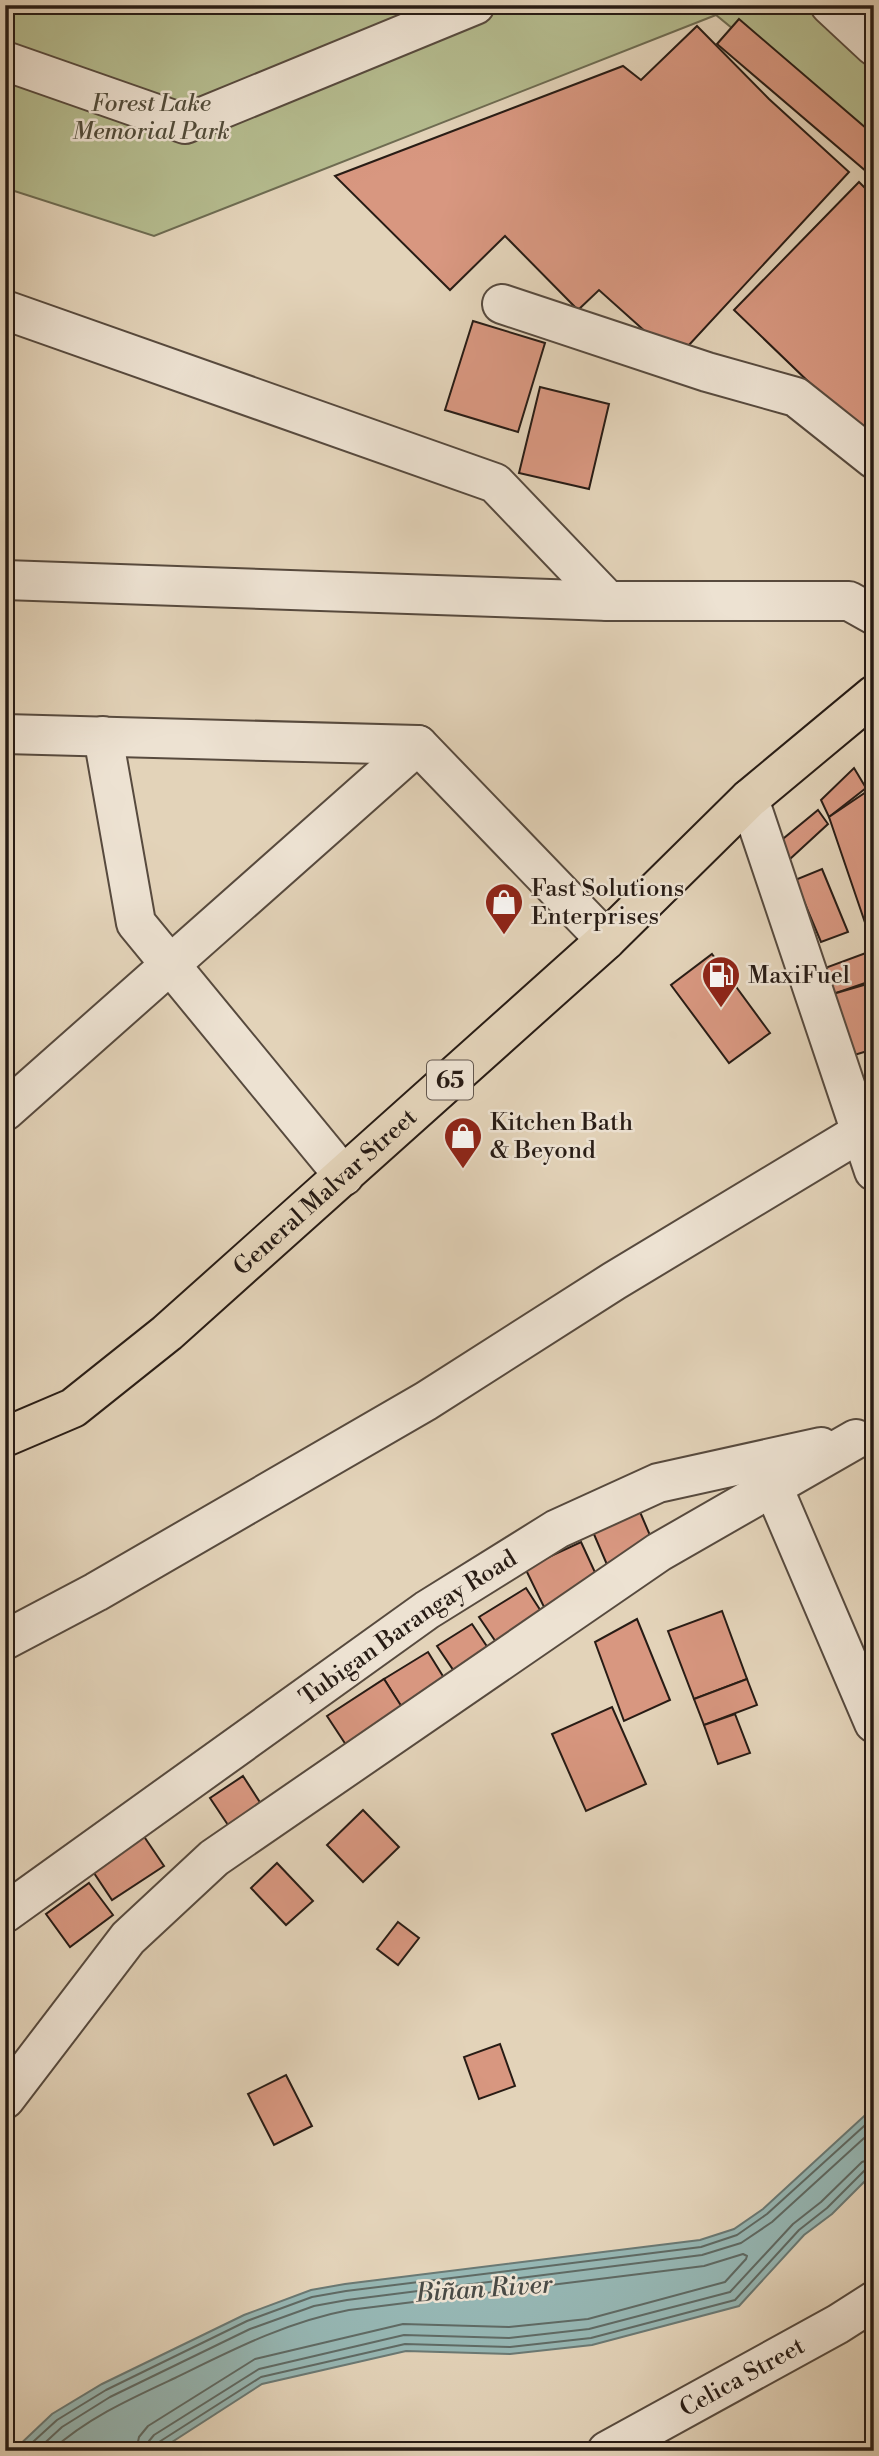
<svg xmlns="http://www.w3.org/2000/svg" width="879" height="2456" viewBox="0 0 879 2456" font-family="'Libre Bodoni',serif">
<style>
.green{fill:#b5bc8f;stroke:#6e6c52;stroke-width:2}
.water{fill:#96b7b4;stroke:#6a7974;stroke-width:2}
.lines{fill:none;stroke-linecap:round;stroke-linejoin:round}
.shore{stroke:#5f6a64;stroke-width:2}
.building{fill:#d89780;stroke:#281c15;stroke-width:2}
.minor-casing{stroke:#574a3e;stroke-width:42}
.highway-casing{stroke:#281c15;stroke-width:42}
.minor{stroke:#ede2d2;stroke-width:38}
.highway{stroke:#e3d3b9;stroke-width:38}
.labels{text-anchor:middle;stroke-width:5;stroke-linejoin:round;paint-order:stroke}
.shield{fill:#ede2d2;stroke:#63574e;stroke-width:2}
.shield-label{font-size:23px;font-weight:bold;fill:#281c15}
.park-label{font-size:24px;font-style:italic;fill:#524c3a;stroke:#ede2d2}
.poi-label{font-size:24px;fill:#281c15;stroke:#ede2d2;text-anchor:start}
.street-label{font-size:24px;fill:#281c15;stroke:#ede2d2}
.water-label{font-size:26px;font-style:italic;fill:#494a45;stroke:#ede2d2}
</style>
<rect width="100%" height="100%" fill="#e3d3b9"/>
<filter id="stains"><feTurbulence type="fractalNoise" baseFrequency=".00286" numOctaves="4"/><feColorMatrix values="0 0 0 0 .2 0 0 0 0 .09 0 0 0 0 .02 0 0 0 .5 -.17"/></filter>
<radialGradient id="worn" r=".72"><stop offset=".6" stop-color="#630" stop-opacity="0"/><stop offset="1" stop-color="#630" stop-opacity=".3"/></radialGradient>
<path class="green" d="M5 5H838L874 37V145L716 15 154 236 5 188Z"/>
<path class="water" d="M874 2107V2172L832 2214 804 2235 739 2306 592 2345 510 2354 406 2351 262 2384 158 2451H13L52 2414 102 2384 244 2315 311 2290 345 2284 700 2240 734 2229 763 2209Z"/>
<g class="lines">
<g class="shore">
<path d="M23 2451 57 2420 106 2390 247 2321 312 2297 346 2291 701 2247 737 2235 767 2214 874 2117"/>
<path d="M36 2451 62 2427 110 2397 250 2329 314 2306 347 2300 702 2255 741 2243 772 2222 874 2129"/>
<path d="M51 2451C87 2418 132 2398 175 2378 232 2350 286 2322 349 2310L704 2266 743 2254 747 2256 746 2259 725 2282 588 2319 509 2327 403 2324 255 2359 148 2426 139 2437 136 2451"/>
<path d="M147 2451 149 2441 154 2435 259 2369 404 2335 509 2338 589 2329 730 2292 793 2224 821 2202 862 2162 874 2158"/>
<path d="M156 2451 159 2442 261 2377 405 2344 510 2347 591 2338 735 2300 799 2230 827 2208 866 2169 874 2167"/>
</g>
</g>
<g class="building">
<path d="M739 19 874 135V178L717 44Z"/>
<path d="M697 26 769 99 849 172 676 359 599 290 578 310 505 236 450 290 335 176 623 66 641 80Z"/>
<path d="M859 182 874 197V445L734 310Z"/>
<path d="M473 321 545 343 518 432 445 410Z"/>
<path d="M540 387 609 404 589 489 519 473Z"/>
<path d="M854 768 866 788 829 817 821 800Z"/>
<path d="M872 788 874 793V949L829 817Z"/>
<path d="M818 810 828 824 790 859 778 843Z"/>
<path d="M822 869 848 932 821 942 795 880Z"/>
<path d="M874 950V980L833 994 825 968Z"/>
<path d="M712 954 770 1033 729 1063 671 985Z"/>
<path d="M874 982V1049L851 1056 833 994Z"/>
<path d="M640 1512 655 1547 608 1567 593 1532Z"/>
<path d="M581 1542 599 1581 544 1607 525 1568Z"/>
<path d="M526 1588 546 1619 500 1648 479 1617Z"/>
<path d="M722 1611 747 1679 694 1699 668 1631Z"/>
<path d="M637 1619 670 1700 624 1721 595 1642Z"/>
<path d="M472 1624 492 1654 458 1677 437 1646Z"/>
<path d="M428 1652 449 1686 405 1713 384 1679Z"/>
<path d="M384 1679 407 1715 350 1751 327 1716Z"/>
<path d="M747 1679 757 1705 704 1725 694 1699Z"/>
<path d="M612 1707 646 1784 586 1811 552 1734Z"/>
<path d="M735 1714 750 1753 718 1764 704 1725Z"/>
<path d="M243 1776 263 1807 230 1828 210 1798Z"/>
<path d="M363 1810 399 1847 363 1882 327 1845Z"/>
<path d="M143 1835 164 1866 112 1900 92 1870Z"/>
<path d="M277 1863 313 1901 286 1925 251 1888Z"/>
<path d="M89 1883 113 1915 70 1947 46 1914Z"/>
<path d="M398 1922 419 1938 398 1965 377 1949Z"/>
<path d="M500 2044 515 2086 479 2099 464 2057Z"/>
<path d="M286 2075 312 2126 274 2145 248 2094Z"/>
</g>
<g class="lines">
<defs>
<g id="minor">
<path d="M830 5 874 46"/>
<path d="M5 61 185 124 475 5"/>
<path d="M502 304 707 372 796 397 874 459"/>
<path d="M5 310 495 483 608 601"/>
<path d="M5 580 608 601H849L874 615"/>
<path d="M5 734 418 745 606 940"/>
<path d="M103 736 136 923 344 1176"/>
<path d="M749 799 874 1171"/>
<path d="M5 1111 418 745"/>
<path d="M773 1487 874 1723"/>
<path d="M5 1640 96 1592 426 1401 614 1281 861 1132"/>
<path id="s1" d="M5 1913 427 1610 557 1529 658 1483 821 1447"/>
<path d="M5 2099 128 1938 214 1858 659 1552 856 1439"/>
<path id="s2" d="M607 2451 838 2324 874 2301"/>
</g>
<g id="highway">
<path id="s3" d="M5 1437 73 1408 167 1333 606 940 749 799 874 695"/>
</g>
</defs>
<use href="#minor" class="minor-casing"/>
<use href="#highway" class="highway-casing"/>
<use href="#minor" class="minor"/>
<use href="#highway" class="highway"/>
</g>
<defs>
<symbol id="shop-pin" viewBox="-11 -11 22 30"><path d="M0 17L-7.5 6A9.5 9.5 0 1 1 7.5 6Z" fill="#8f2418" stroke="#ede2d2"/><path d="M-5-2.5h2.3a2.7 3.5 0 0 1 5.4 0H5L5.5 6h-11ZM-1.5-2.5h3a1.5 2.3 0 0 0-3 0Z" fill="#fff"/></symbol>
<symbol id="fuel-pin" viewBox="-11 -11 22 30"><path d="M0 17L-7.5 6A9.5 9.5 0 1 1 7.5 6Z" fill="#8f2418" stroke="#ede2d2"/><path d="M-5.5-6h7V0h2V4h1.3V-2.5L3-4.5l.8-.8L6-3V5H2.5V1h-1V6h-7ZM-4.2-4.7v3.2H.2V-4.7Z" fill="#fff"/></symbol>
</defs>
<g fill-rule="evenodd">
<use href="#shop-pin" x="482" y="880" width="44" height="60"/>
<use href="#fuel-pin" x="699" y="953" width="44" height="60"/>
<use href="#shop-pin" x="441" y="1114" width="44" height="60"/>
</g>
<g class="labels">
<rect class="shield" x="427" y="1060.5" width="46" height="39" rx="5"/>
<g class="shield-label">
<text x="450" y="1088">65</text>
</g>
<g class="park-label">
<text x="151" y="111">Forest Lake<tspan x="151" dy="28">Memorial Park</tspan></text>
</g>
<g class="poi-label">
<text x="531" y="896">Fast Solutions<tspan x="531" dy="28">Enterprises</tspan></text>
<text x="748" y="983">MaxiFuel</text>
<text x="490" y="1130">Kitchen Bath<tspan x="490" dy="28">&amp; Beyond</tspan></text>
</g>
<g class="street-label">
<text dy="8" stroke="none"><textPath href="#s3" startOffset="406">General Malvar Street</textPath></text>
<text dy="8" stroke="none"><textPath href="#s1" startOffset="494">Tubigan Barangay Road</textPath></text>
<text dy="8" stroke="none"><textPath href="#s2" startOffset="154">Celica Street</textPath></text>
</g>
<g class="water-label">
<text transform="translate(484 2288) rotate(-4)" y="9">Biñan River</text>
</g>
</g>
<rect width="879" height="2456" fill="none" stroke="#e3d3b9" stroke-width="28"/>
<rect x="7" y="7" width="865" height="2442" fill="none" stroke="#281c15" stroke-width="3.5"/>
<rect x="14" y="14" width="851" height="2428" fill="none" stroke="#281c15" stroke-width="2"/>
<rect width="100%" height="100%" filter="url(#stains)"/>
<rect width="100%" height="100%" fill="url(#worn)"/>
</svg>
